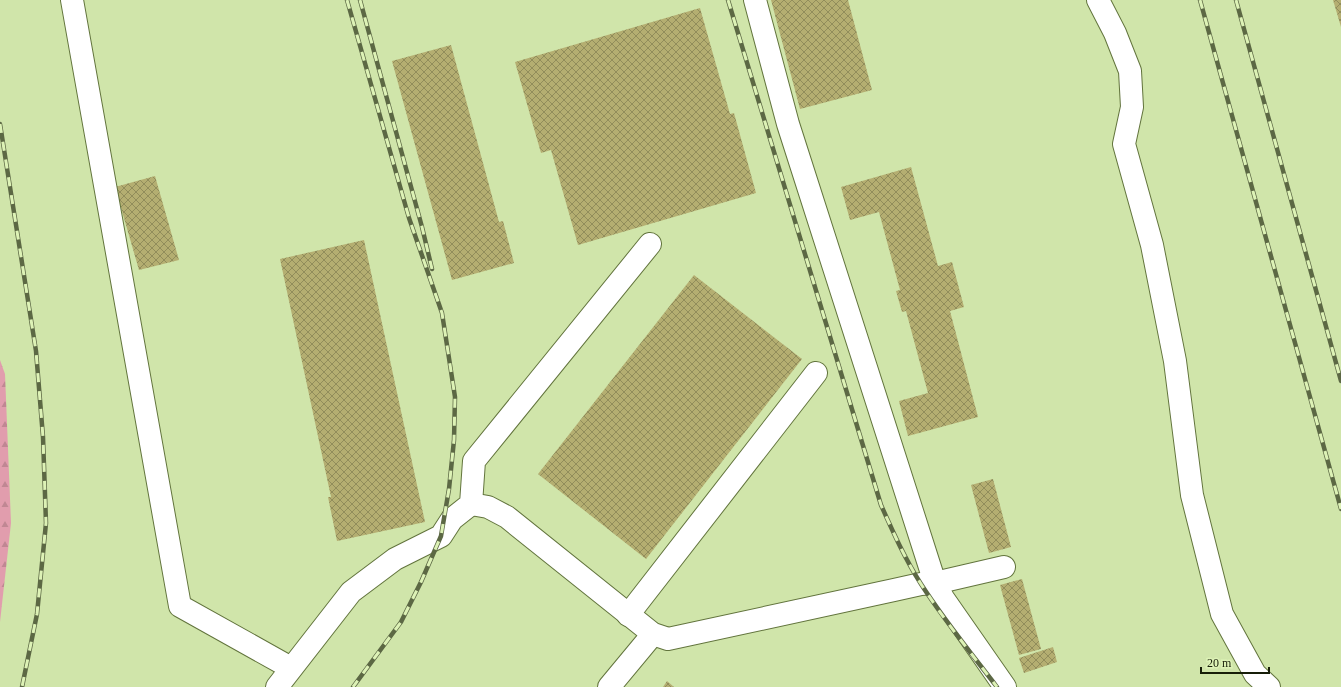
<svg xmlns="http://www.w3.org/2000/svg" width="1341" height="687" viewBox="0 0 1341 687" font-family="Georgia,serif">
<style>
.forest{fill:url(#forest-firs)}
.building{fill:url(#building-cross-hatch)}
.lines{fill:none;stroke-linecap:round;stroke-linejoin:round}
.minor-casing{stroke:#62743d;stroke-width:24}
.minor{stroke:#fff;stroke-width:22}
.rail-casing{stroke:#5c6844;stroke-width:4.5}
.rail{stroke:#ddf2b6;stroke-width:3;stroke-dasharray:9;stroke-linecap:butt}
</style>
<defs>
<pattern id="forest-firs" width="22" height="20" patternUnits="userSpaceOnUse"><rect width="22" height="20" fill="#e19dad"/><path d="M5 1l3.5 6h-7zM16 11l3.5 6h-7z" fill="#c08793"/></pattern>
<pattern id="building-cross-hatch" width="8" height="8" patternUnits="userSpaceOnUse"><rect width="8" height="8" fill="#b4ae71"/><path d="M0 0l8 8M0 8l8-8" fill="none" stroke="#918d5b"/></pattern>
</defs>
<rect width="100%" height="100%" fill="#d0e5aa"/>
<path class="forest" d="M0 360 5 374 11 523 0 622Z"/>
<g class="building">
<path d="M771 0H848L872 90 800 109Z"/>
<path d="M1333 0H1341V27Z"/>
<path d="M700 8 730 114 734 113 756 193 578 245 551 150 541 153 515 62Z"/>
<path d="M451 45 499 222 503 221 514 263 452 280 392 61Z"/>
<path d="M911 167 938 266 952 262 964 307 950 311 978 417 908 436 899 401 928 393 906 311 902 312 896 291 900 290 879 212 850 220 841 187Z"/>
<path d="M155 176 179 260 139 270 115 187Z"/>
<path d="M364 240 425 522 337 541 328 497H331L280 259Z"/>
<path d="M694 275 802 359 646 559 538 474Z"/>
<path d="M993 479 1011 547 989 553 971 485Z"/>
<path d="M1022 579 1041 649 1019 655 1000 585Z"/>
<path d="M1053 647 1057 662 1024 673 1019 658Z"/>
<path d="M667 681 674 687H663Z"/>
</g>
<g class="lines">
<defs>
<g id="minor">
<path d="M72 0 180 606 291 668"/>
<path d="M755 0 788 124 935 583 943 598 1005 687"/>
<path d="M1098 0 1115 33 1130 71 1132 107 1124 144 1152 245 1175 361 1192 495 1222 614 1255 674 1269 687"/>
<path d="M471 504 488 507 507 517 653 634 668 639 894 590 921 584 935 583 1004 567"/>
<path d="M628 615 816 373"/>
<path d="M277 687 351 592 395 559 441 536 452 519 471 504 474 461 650 244"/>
<path d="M609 687 653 634"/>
</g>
</defs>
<use href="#minor" class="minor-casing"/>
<use href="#minor" class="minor"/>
<defs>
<g id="rail">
<path d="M347 0 409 218 442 313 455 397 454 440 449 489 441 536 421 582 401 622 353 687"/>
<path d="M360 0 422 227 432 269"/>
<path d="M728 0 881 505C893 532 905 559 921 584 944 620 971 653 997 687"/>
<path d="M1200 0 1341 509"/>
<path d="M1236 0 1341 381"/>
<path d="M0 124 36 351 43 437 46 523 37 614 22 687"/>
</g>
</defs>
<use href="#rail" class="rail-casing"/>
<use href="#rail" class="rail"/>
</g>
<path d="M1201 667v6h68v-6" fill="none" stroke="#171e08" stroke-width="2"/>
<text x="1207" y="667" font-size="12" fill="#171e08" stroke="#ddf2b6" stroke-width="3" paint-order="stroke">20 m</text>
</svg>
